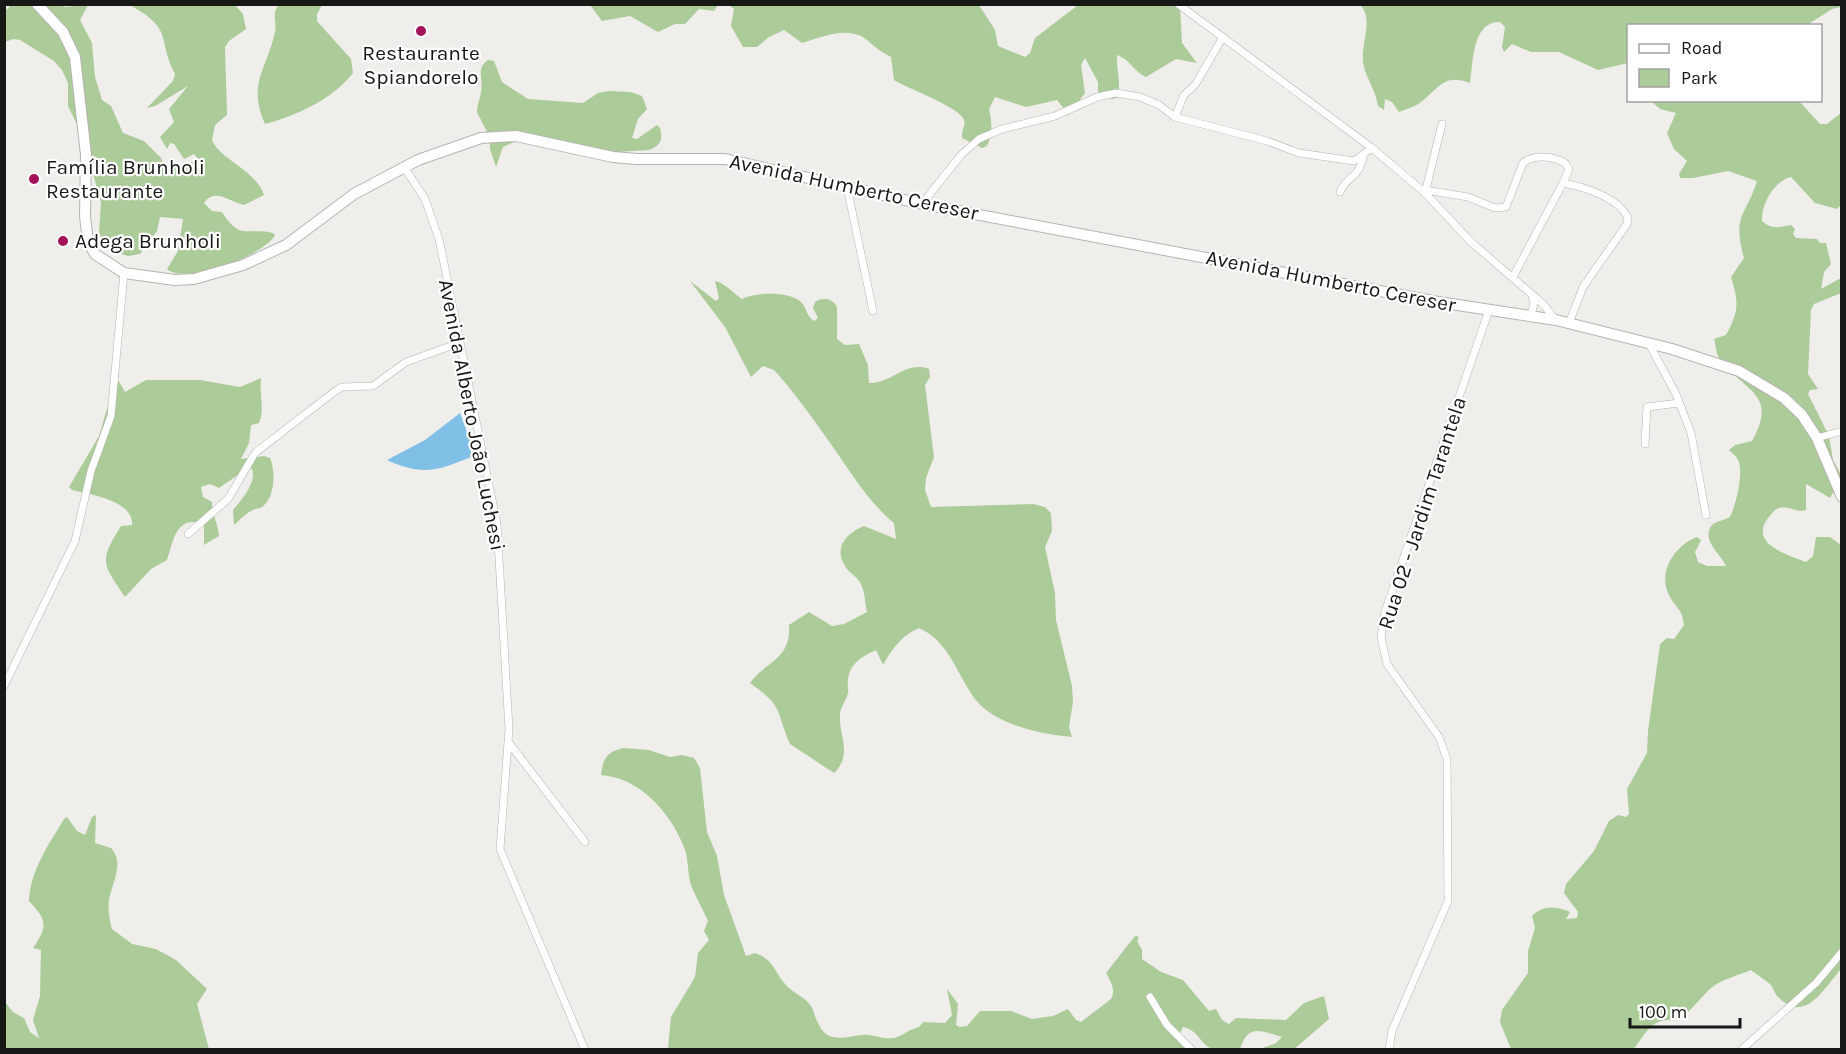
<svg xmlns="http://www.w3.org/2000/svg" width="1846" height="1054" viewBox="0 0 1846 1054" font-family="Karla,sans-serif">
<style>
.green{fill:#abcb99}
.water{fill:#80c0e6}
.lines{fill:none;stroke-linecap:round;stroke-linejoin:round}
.minor-casing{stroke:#b6b4b1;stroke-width:8}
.primary-casing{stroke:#b6b4b1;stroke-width:12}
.minor{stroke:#fff;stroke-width:7}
.primary{stroke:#fff;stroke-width:10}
.poi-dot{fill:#a21359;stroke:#fff;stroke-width:2}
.labels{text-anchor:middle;stroke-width:4.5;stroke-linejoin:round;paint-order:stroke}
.poi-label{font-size:21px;fill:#171715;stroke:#fff;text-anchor:start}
.street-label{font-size:21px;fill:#171715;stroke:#fff}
</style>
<rect width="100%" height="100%" fill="#f0eeeb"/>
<g class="green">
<path d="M60 4 64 7 88 5 80 20 92 43 95 77 102 100 111 106 123 133 144 141 161 158 166 171C176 164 188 167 197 158L194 154 184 159 174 144 170 143 167 149 160 137 174 122 169 109 188 86 155 106 147 108 173 81 175 74C156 36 175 31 130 5H235L243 14 246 29 229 41 225 47 227 115 215 125 212 140C219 159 256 170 264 195L244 205C230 202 215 187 204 203L212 211 222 212C240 241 247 227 273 233L275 235C265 255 185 286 167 269L178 251 183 219 160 217 157 231 140 254 128 256 115 252 104 244 99 232 101 203 83 137 68 106V83L62 70 54 61 20 40 13 39 5 42V11L11 5Z"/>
<path d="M279 4 322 5 317 14V21L351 59 353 73C333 99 296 116 265 124 247 84 267 69 275 32 277 21 271 14 279 4Z"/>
<path d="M1841 4V7L1832 9 1807 25 1628 26V63L1598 70 1559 52H1531L1512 44 1504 52 1502 47 1505 27 1500 22C1472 21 1473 63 1470 83 1444 73 1440 87 1421 102 1415 107 1406 109 1399 112L1392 102 1385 99 1384 110 1378 106C1376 90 1365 77 1363 62 1361 43 1374 18 1360 5Z"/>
<path d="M590 5H718L714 11 699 9 685 24H675L658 32 630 16 602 21Z"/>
<path d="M729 5H979L995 30 998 46 1025 57 1030 53 1035 38 1078 5H1180L1182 43 1197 63 1176 59 1146 77C1134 72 1130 59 1117 55 1116 68 1122 87 1117 98L1112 99 1098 93V82L1085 58 1081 65 1085 93 1075 106 1065 110 1057 100 1026 107 995 97 989 109C992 122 993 134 987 146L982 148 962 138C961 131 966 126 964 120 961 108 907 88 894 80L891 57C881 52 875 47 867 40 848 25 822 37 802 43L784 30 769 37 757 47H743L731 26 734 9Z"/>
<path d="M488 60 494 61 502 82 528 99 583 103 598 93 608 91 631 92 642 96 647 109 638 119 632 138 637 139 657 125 660 128C663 140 661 145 649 150L585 154 522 138 503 147 496 167 490 149V138L477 112C477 105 480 99 481 92 484 80 475 69 488 60Z"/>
<path d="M1651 101H1799L1820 124H1827L1841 113 1842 204 1837 209 1815 203 1791 177C1774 181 1761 204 1762 221 1772 230 1779 227 1791 225L1795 229 1793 234 1796 238 1817 239 1820 243H1826L1831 264 1824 272 1821 289 1841 278V293L1814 304 1811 310 1808 374 1818 389 1810 390 1808 394 1829 436 1833 460 1840 473V481L1830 498 1806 484V510C1796 513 1788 505 1779 508 1773 510 1770 516 1766 521 1751 545 1791 556 1806 562L1813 556 1816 537H1830L1841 545V969C1824 988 1805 1026 1777 996 1774 992 1773 987 1770 984 1764 979 1757 975 1751 970 1739 975 1720 980 1711 988 1699 999 1690 1013 1676 1021 1653 1016 1646 1033 1634 1049H1511L1500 1022 1502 1010 1528 973V951L1535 928 1532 916C1543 905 1556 906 1570 912L1566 919 1577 918 1578 912 1564 893 1566 884 1594 851 1609 821 1618 815 1626 817 1629 814 1627 789 1647 753 1648 731 1660 644 1667 638 1674 639 1684 625C1682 609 1677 609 1670 597 1656 573 1675 545 1697 537L1701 540 1695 552 1698 562 1707 566H1726C1722 555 1700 540 1712 525 1716 521 1725 520 1730 517 1736 505 1744 472 1738 460 1736 455 1732 454 1729 450L1735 445 1752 441C1778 394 1746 392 1721 361 1716 356 1716 346 1714 339L1726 335C1739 311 1739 303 1731 277L1744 258C1732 215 1746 216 1757 181L1728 171 1693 178H1680L1679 174 1687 161 1674 149 1667 133 1676 113 1660 109Z"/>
<path d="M690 281 716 301 719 298 715 281C725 283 733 293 742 299 754 292 790 291 801 302 807 308 806 316 814 321L818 318 813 308 815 302C822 297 833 298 837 307V339L845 345 859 344 868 365 869 383C892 384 905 360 929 369L930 377 925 385 934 457 926 478 925 490 931 507 1033 504 1045 507 1051 513 1052 531 1045 547 1055 593 1056 620 1072 686 1073 702 1069 727 1072 737C1041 734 995 725 975 699 957 675 949 641 919 628 902 635 892 649 883 665L876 650C863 656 850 663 848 679 847 684 849 689 848 693 846 701 840 707 840 715 839 738 853 754 834 773L790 744C775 709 784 707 750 683 767 660 791 660 789 625L809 612 832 626 844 624 867 612C865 603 865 592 861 584 857 576 849 573 845 566 833 547 847 533 864 526L896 539 894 523C866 500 849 469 828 440 811 416 794 392 774 370L763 366 751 377 725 327Z"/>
<path d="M113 378 118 380 125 392 146 380H200L240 387 261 378C259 393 265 411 259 423L251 425 249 443 241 459 264 456 270 458C276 471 275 498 262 507 259 509 256 508 253 510 246 513 240 520 234 525L233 510C241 500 257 483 252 469L248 468 219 488 210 484 201 487 203 497 212 502C212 516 218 523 219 536L204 545V524C176 515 174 539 167 560L151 569 125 597C103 564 98 562 121 526L132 525C134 501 90 494 72 490L69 487 99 436 111 395 110 380Z"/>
<path d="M623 748 649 750 670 757 682 755 694 758 700 768 707 832 717 856 724 895 746 956 755 953C774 959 774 972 786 985 793 993 805 997 811 1006 814 1011 815 1018 818 1023 827 1044 844 1037 862 1035 871 1033 883 1040 894 1038 903 1036 909 1029 919 1027L923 1022 945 1023 952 1015 947 989 958 1004 956 1025 959 1027 967 1026 980 1011H1011L1032 1019 1053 1016 1068 1009 1076 1020 1081 1022 1111 999C1116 990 1111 982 1106 973L1135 936 1139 937 1137 941 1142 950V959L1161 972 1183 980 1209 1011 1216 1009 1222 1020 1229 1024 1236 1018 1286 1020 1304 1003 1324 996 1329 1019 1293 1050 1260 1049 1276 1043 1282 1037C1259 1030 1248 1024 1240 1049 1231 1049 1218 1052 1210 1048 1199 1041 1197 1030 1183 1027L1180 1033 1189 1049H668L671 1017 695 977 698 953 709 940 704 931 708 921C703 910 697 899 692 888 687 875 689 859 684 847 670 812 640 778 601 775 603 758 607 752 623 748Z"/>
<path d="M96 815 95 843 111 848C125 863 112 883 109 900 108 909 109 920 112 929L132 944 156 949 176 960 207 989 197 1004 209 1049H5V1002L13 1012 24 1018 30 1032 39 1038 33 1020 40 996 41 950 33 948C48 926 47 920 29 901 30 871 49 844 64 819L67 817 77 831 85 835 92 817Z"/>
</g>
<path class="water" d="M460 413 471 443V457C437 471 422 476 387 460L425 440Z"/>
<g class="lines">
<defs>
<g id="minor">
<path d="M1178 4 1372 148 1425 193 1471 242 1543 304 1555 319"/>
<path d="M1175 117 1184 95 1195 85 1223 37"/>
<path d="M404 167 425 199 439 239 497 524 509 729 500 849 585 1050"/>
<path d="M847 187 873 311"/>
<path d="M1425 190 1468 197 1495 208 1506 207 1523 163C1534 154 1553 156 1565 163L1569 169 1563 183"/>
<path d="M1340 192C1347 175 1358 180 1363 157"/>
<path d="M1425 193 1442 124"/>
<path d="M922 204 961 155 979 139 1002 129 1055 116 1097 97 1116 93 1140 97 1159 105 1175 117 1267 141 1299 153 1354 161 1372 148"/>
<path d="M1513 277 1563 183C1584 187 1618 197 1628 218L1627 224 1583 287 1569 323"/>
<path d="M1531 316 1534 303 1532 295"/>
<path d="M1648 342 1676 394 1691 433 1706 515"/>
<path d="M1817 438 1842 431"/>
<path d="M1645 444 1647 407 1679 403"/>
<path d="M188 534 228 499 255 453 334 392 342 387 373 386 406 362 459 343"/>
<path d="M4 686 75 541 91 471 111 416 124 273"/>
<path d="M509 743 585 842"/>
<path d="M1150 997 1167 1025 1192 1050"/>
<path d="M1389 1050 1392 1031 1448 901 1447 759 1439 737 1387 664 1381 637 1385 612 1489 310"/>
<path d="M1741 1050 1816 983 1842 952"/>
</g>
<path id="primary" d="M37 4 63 32 75 57 86 155 85 216 88 242 95 254 124 273 175 280 194 279 243 265 286 245 354 194 418 160 481 138 516 136 613 157 637 159H725L922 204 1438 302 1556 320 1672 349 1739 371 1784 398 1802 415 1817 438 1842 497"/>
</defs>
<use href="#minor" class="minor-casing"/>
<use href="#primary" class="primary-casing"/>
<use href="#minor" class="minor"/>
<use href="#primary" class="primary"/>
</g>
<g class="poi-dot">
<circle cx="421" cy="31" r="6"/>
<circle cx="34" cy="179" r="6"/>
<circle cx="63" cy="241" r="6"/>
</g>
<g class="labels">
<g class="poi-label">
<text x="421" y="60" text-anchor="middle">Restaurante<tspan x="421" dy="24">Spiandorelo</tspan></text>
<text x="46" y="174">Família Brunholi<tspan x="46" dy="24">Restaurante</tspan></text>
<text x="75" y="248">Adega Brunholi</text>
</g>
<g class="street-label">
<text transform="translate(854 187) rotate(12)" y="7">Avenida Humberto Cereser</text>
<text transform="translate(1331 281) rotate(11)" y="7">Avenida Humberto Cereser</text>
<text transform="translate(472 415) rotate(79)" y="7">Avenida Alberto João Luchesi</text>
<text transform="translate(1422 513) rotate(-72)" y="7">Rua 02 - Jardim Tarantela</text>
</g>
</g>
<rect width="1846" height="1054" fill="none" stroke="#171715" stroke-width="12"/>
<rect x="1627" y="24" width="195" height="78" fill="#ffffff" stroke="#a2a2a1" stroke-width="1.5"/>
<rect x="1639" y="44" width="30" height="9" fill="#ffffff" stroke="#a2a2a1" stroke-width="1.5"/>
<text x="1681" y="54" font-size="18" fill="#171715">Road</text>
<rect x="1639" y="69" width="30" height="18" fill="#abcb99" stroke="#a2a2a1" stroke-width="1.5"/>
<text x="1681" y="84" font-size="18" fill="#171715">Park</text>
<path d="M1630 1018v9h110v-9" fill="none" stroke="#171715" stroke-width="3"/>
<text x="1639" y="1018" font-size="18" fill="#171715" stroke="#ffffff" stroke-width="4.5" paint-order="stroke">100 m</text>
</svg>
